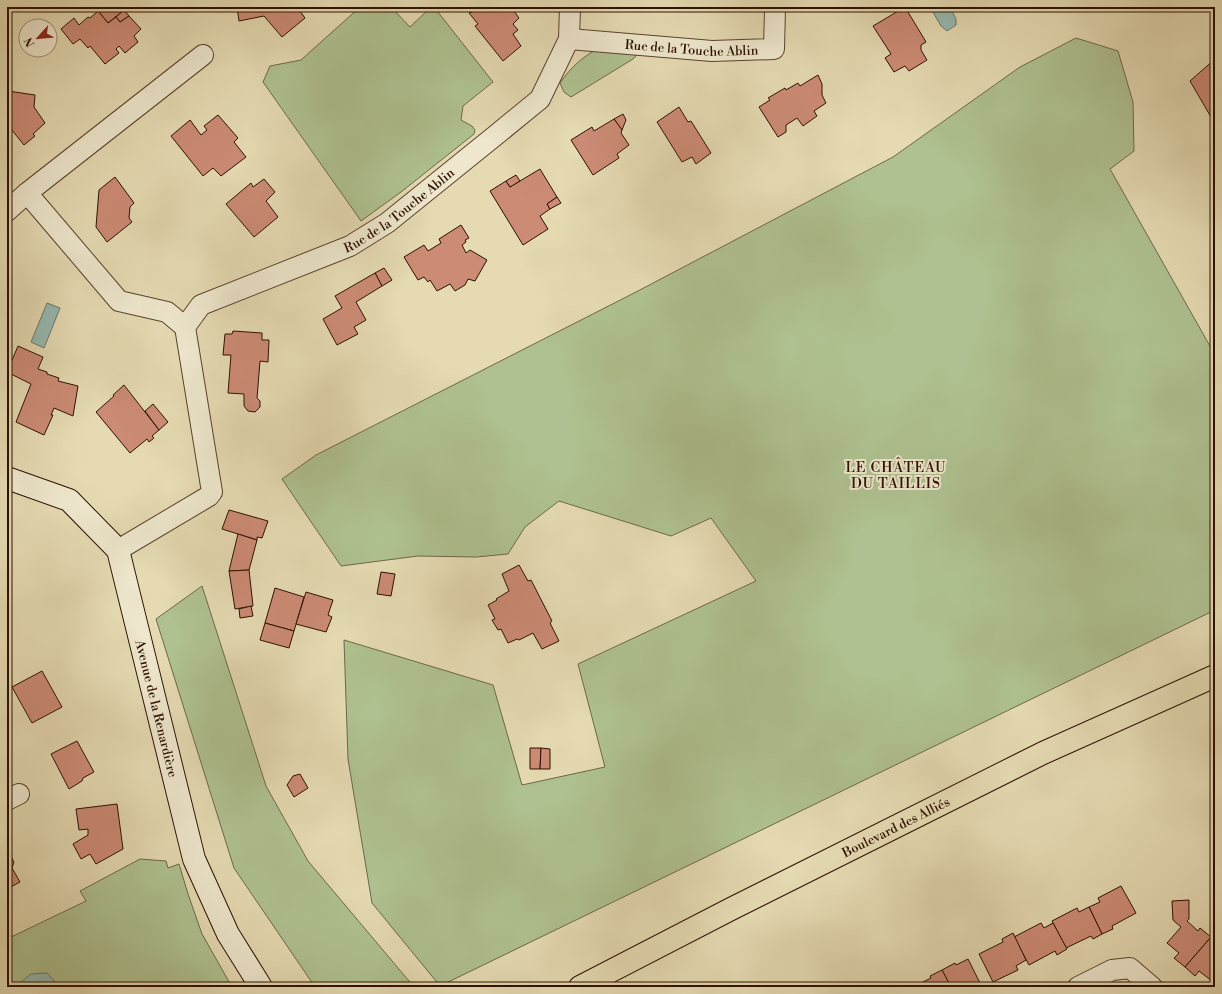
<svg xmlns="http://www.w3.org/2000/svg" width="1222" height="994" viewBox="0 0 1222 994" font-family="'Libre Bodoni',serif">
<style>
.green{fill:#afc190;stroke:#6e6848}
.water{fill:#96bab2;stroke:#6c766b}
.building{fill:#cc8b75;stroke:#2d1001}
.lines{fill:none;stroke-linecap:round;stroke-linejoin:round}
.street-casing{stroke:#5b422d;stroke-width:22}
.secondary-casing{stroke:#2d1001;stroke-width:24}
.primary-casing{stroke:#2d1001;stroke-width:24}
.street{stroke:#eee7cd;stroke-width:20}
.secondary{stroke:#eee7cd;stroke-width:22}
.primary{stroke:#e5dab2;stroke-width:22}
.labels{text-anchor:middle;stroke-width:4;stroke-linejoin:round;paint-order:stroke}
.street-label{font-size:13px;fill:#2d1001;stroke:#eee7cd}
.neighbourhood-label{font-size:14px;letter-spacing:1px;fill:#2d1001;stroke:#eee7cd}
</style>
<rect width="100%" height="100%" fill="#e5dab2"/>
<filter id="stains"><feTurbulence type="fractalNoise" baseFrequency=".005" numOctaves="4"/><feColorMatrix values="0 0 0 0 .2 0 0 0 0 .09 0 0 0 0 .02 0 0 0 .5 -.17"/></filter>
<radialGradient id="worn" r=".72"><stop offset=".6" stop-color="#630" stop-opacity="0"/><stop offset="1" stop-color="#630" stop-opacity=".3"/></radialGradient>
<g class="green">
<path d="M360 7H391L410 27 431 7H434L493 82 463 106 461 120 472 126 475 130 474 134 401 192 361 221 263 82 270 66 301 60Z"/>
<path d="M1076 38 1118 51 1133 102 1134 151 1110 169 1215 355V610L440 986 372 903 348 759 344 640 493 685 522 785 605 767 578 664 756 581 711 518 671 536 559 501 525 527 508 554 476 557 418 556 341 566 282 479 316 455 636 292 893 157 1020 67Z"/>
<path d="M601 47 637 49 636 56 633 59 571 97 564 92 560 83C572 66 582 57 601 47Z"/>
<path d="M202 586 266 786 308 861 414 987H315L234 868 156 619Z"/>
<path d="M140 859 166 861 168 868 179 864 188 894 202 934 232 987H7V939L86 901 80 891Z"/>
</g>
<g class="water">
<path d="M930 7H950L956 19V25L947 31 941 26Z"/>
<path d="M47 303 60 308 44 348 31 342Z"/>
<path d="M47 973 57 984 58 987H15L31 974Z"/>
</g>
<g class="building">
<path d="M103 7H122L124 10 108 23 98 11Z"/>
<path d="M237 7H297L305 18 282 37 264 16 239 21Z"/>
<path d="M468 7H511L519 18 513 24 518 30 513 34 521 46 503 61 475 26 478 24 469 13 472 12Z"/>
<path d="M905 7 926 42 921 45V50L927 60 909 71 905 66 894 72 885 58 891 54 873 26Z"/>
<path d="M124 10 129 16 120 22 116 17Z"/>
<path d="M98 11 108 23 116 17 120 22 129 16 141 29 134 36 138 42 125 53 119 46 116 49 119 53 105 64 90 46 88 48 80 39 73 44 61 29 74 18 79 25 88 17 90 18Z"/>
<path d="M1215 59V124L1190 81Z"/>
<path d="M818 75 822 84V95L826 103 814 111 817 116 803 126 797 118 786 125V132L778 137 759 107 770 100 768 98 785 88 786 90 798 83 800 86Z"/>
<path d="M7 88 9 89 8 91 35 95 34 107 45 123 33 134 35 136 24 145 7 124Z"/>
<path d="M679 107 688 122 691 121 711 153 696 164 692 157 682 162 657 122Z"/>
<path d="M623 114 626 120 622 130 614 119Z"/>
<path d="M218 115 238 138 234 142 246 157 221 176 213 168 203 176 171 136 190 120 201 135 207 130 204 126Z"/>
<path d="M614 119 622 130 621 133 629 145 617 154 619 158 593 175 571 140 592 127 594 131Z"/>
<path d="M540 169 557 197 547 204 550 209 540 216 548 229 523 245 490 191 506 181 510 187Z"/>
<path d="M516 175 520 181 510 187 506 181Z"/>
<path d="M115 177 134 203 130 207 129 218 132 222 107 242 96 227 99 190Z"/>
<path d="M264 179 275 192 266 201 278 217 254 237 226 204 251 183 253 187Z"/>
<path d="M557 197 561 203 550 209 547 204Z"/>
<path d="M461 225 469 238 465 240 466 242 462 245 466 253 470 250 487 260 475 281 468 279 465 285 455 291 450 284 437 291 430 280 428 282 424 277 418 280 404 257 424 245 428 251 441 243 439 239Z"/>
<path d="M384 268 392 280 382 286 375 273Z"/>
<path d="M375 273 382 286 356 302 366 320 354 327 358 334 337 345 323 319 342 308 335 296Z"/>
<path d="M233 331 262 333V340H269L268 362 260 361 257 398 260 401V407L255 412 248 411 244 406V394L228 393 231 355H223L225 334H232Z"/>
<path d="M18 346 43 357 38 369 47 372V374L59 378 58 381 78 386 73 416 54 408 51 415H53L44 435 16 422 31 384 7 372Z"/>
<path d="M124 385 159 430 152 436 154 438 149 442 147 439 130 453 96 412 114 396 113 395Z"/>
<path d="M153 404 168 422 159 430 145 411Z"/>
<path d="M229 510 268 521 262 538 257 537V540L222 529Z"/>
<path d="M238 534 257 540 249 570 229 571Z"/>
<path d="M519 565 528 581 531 580 552 621 550 623 559 641 542 649 533 633 519 640 517 639 508 643 501 629 498 630 492 620 495 619 488 605 497 600 496 599 509 591 502 574Z"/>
<path d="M249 570 253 606 235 609 229 571Z"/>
<path d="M381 572 395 574 391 596 377 594Z"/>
<path d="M275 588 304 597 294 631 265 623Z"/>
<path d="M306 592 333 600 328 615 332 617 326 632 296 624Z"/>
<path d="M251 606 253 616 240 618 239 609Z"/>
<path d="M265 623 294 631 289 648 260 640Z"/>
<path d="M42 671 62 707 32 723 12 687Z"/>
<path d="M77 741 94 772 83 778 82 781 69 789 51 754Z"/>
<path d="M530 748H541L540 769H530Z"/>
<path d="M541 748 550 749V769H540Z"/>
<path d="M300 774 308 788 294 797 287 785 293 776Z"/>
<path d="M117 804 123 849 96 864 90 854 81 859 73 844 88 835V829L79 830 76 809Z"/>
<path d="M7 851H8L14 862 12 868 20 882 7 889Z"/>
<path d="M1121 886 1136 913 1112 926 1113 929 1102 934 1089 907 1100 902 1098 898Z"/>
<path d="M1189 900V919L1187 921 1198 931 1200 928 1211 937 1185 967 1174 958 1179 953 1167 943 1181 927 1173 920 1172 901Z"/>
<path d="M1089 907 1102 934 1093 939 1091 936 1066 948 1052 921 1077 908 1079 912Z"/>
<path d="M1041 923 1044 928 1053 923 1067 949 1057 955 1055 951 1029 965 1014 937Z"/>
<path d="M1013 933 1026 960 1016 966 1018 970 993 982 979 954 1003 942 1002 939Z"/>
<path d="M1211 937 1215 941V977L1212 981 1199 971 1195 976 1185 967Z"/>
<path d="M968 959 982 987H951L942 970 955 963 956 965Z"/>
<path d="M942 970 951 987H918L917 985 931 978 930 976Z"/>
</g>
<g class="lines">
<defs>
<g id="street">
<path id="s1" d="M569 39 712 51 774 49 775 8"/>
<path d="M27 193 119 301 167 312 185 327"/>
<path d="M7 211 27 193 203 55"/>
<path id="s2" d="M118 550 209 496 212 492 185 327 201 305 350 246 387 223 496 135 540 99 569 39 570 7"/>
<path d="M7 800 19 794"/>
<path d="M1078 987 1112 970 1130 968 1152 987"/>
</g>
<g id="secondary">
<path id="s3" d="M7 478 69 500 118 550 194 859 228 934 261 987"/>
</g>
<g id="primary">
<path id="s4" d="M580 987 731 909 1043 753 1215 676"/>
</g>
</defs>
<use href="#street" class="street-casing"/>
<use href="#secondary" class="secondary-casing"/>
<use href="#primary" class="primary-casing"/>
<use href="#street" class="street"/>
<use href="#secondary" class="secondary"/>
<use href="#primary" class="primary"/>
</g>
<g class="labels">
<g class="street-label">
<text dy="5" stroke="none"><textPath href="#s1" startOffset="123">Rue de la Touche Ablin</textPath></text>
<text dy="5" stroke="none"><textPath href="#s2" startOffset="526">Rue de la Touche Ablin</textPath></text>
<text dy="5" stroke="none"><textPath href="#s3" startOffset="299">Avenue de la Renardière</textPath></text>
<text dy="5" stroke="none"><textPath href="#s4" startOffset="354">Boulevard des Alliés</textPath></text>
</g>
<g class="neighbourhood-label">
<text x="896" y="472">LE CHÂTEAU<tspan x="896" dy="16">DU TAILLIS</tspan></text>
</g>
</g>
<rect width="1222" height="994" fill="none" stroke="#e5dab2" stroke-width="24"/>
<rect x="8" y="8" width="1206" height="978" fill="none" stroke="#2d1001" stroke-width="2"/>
<rect x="12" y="12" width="1198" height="970" fill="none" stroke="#2d1001"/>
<g transform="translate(38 38) rotate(243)"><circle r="19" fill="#eee7cd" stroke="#a1917b"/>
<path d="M0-3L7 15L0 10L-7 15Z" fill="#8f2418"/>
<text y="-6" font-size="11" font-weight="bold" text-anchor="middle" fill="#2d1001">N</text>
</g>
<rect width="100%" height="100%" filter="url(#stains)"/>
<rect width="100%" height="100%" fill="url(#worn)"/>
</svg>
